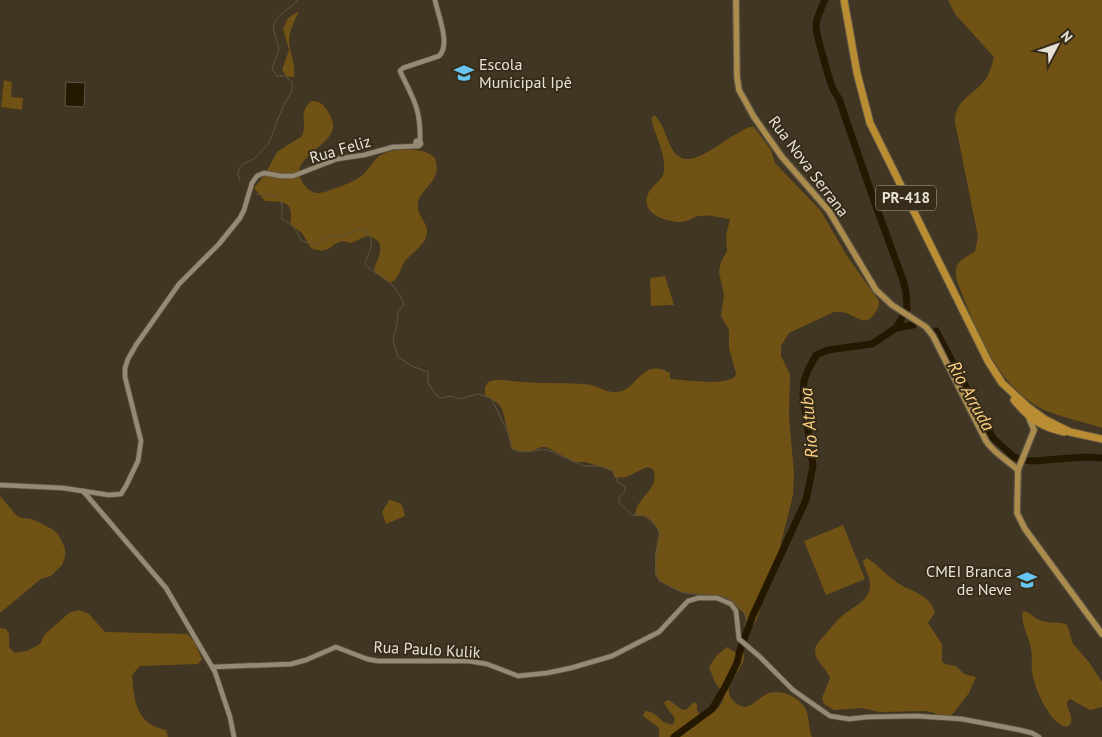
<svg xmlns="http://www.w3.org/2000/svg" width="1102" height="737" viewBox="0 0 1102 737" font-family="'PT Sans',sans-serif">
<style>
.built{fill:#4a3c23}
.green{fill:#705214}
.water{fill:#241801;stroke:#5e5441}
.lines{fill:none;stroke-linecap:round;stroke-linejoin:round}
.stream{stroke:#5e5441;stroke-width:1}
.river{stroke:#241801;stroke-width:7}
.minor-casing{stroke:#5d5444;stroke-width:6}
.major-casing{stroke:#5d5444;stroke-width:8}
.highway-casing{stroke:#5d5444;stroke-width:9}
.minor{stroke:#968a74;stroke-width:4.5}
.major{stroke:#ac8c4c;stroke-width:5.5}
.highway{stroke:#ba8d32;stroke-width:7}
.labels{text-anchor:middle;stroke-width:4;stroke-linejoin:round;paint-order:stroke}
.shield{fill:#362c19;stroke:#b2ab9d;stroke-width:1}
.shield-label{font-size:15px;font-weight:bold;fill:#e7e1d5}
.poi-label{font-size:16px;fill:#e7e1d5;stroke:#362c19;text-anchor:start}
.street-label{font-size:16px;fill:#e7e1d5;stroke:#362c19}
.water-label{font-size:18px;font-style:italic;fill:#fed180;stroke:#362c19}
</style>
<rect width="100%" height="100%" fill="#403623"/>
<path class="built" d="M1017 572H1037L1038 589H1016Z"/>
<g class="green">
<path d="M948 0H1102V428C1084 422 1064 418 1047 411 998 391 975 327 957 281 953 259 961 262 975 251L978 237 955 122C955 99 974 95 986 79 990 73 992 64 994 57L955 14Z"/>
<path d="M299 11C295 21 289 30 289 41 290 54 296 65 294 77H287L282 70 289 50 283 29 288 18Z"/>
<path d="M4 80 12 82 11 97 23 98 22 110 1 107Z"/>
<path d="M312 101C319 101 323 104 327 110 330 115 334 121 333 128 330 149 279 161 308 189 316 197 327 191 336 188 344 185 353 182 360 177 368 172 371 163 378 157 390 147 424 146 435 158 443 182 422 185 418 203 416 215 428 222 427 233 426 246 409 254 403 264 401 269 400 274 396 278 394 281 394 281 390 283L375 273 374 269C379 256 388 240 367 236L351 243 342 241C327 246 330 255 311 248L302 233 291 225C290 221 291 217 291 213 290 198 274 203 265 201L254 188 264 176 277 152 302 136C308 123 297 111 312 101Z"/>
<path d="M654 115C668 125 667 161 689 159 708 158 743 124 754 127L771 150 775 163 821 211 847 256 879 301C879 306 878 309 875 313 865 329 855 314 842 312 841 312 835 312 834 312L789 333 781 346V356L790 374 789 418 794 473 793 495 777 559 766 588 757 619 750 630 743 612 727 598 718 596 681 592 659 581 655 574V555L659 533C654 522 647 514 635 516 636 496 661 490 653 469L647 467 626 477 615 478 612 471 586 462H575L546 447H541L530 452 516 451 512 449C509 442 504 410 501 407 498 402 490 399 485 396V387L488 382C499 377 511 382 522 382 545 384 569 382 592 385 599 387 606 392 614 392 638 394 639 356 670 373V379C688 380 721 386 735 377L736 373 729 348V330L721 316 724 295 719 272 721 262 727 251 726 236 730 219C721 218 709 214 699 216 693 217 688 222 681 222 665 222 638 213 649 192 653 184 663 181 664 171 666 154 655 135 651 119Z"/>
<path d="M665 276 674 305 651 306 650 278Z"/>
<path d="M0 496 16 515 22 518 32 519 52 529 58 534 65 548V557L62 565 51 576 41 579 0 613Z"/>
<path d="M389 500C402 503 402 503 405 516L386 524 382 512Z"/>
<path d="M843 525 865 579 826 595 804 541Z"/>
<path d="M867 558C877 564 885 574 895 581 909 592 928 592 935 612L928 623 942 644V662L945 664 956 666 964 674 976 677 969 693 951 716 943 717 932 712 924 711 879 712 861 708 834 710 824 704 822 698 830 678C827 669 815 661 815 651 815 644 821 639 825 635 830 629 835 622 841 617 850 608 869 602 870 587 871 578 865 570 863 561Z"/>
<path d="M78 610 88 613 105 632 187 634 194 641 202 659 198 664 140 666 132 675C134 701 136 724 166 730L168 737H0V628L6 629 9 634V647L15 653 27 651 40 644 45 634 69 613Z"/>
<path d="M1023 611C1031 612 1034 619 1042 621 1051 624 1059 621 1067 625L1073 644 1089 662 1102 682V707L1090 710 1070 699 1067 702C1067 711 1077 721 1067 727 1050 725 1034 687 1032 672 1031 663 1033 654 1030 645 1028 634 1020 622 1023 611Z"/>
<path d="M727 647 736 653 742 651 744 655C745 670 720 684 732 699 735 704 740 706 745 707 755 705 760 696 769 693 782 689 801 698 806 710 810 719 808 728 812 737H659V728L643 716 645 711C658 711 661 726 673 724L675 720C673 713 666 710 664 702L669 700 681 709 686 710 694 702 697 704V710L702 717C714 715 726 703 724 691 714 686 713 676 709 667L717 655Z"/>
</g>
<path class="water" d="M66 82 85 83 84 107 65 106Z"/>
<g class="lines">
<g class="stream">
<path d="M240 181 238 175 239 169 243 164 254 159 269 143 283 106 292 91V82L285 76H277L272 69 279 49 273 27C276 14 290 10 298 0"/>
<path d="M256 194C266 196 281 192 282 206 283 211 281 214 282 219L293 226 302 241C321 248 318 240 333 235L342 236 359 229C379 234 370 250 365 263 368 270 375 271 381 276 391 282 401 294 404 305L398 311 397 324 393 340 398 357 412 366 428 372V383L436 395 441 398 451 396 459 399 478 394 491 398 508 433 513 449C525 456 536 448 548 450L584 466H601L613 471 618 482 625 487V491L619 498V503L632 515H643L649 517 658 528 660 537 656 555V574L660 581C668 585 676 591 685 593 710 598 730 589 746 615L744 640"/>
</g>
<g class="river">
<path d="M896 328 913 325"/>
<path d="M936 331 983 419 993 438 1014 457 1022 460 1033 461 1085 457 1102 458"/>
<path d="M674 737 712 709 724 689 737 663 740 650 753 615 806 500 813 466 803 394 804 381 808 370 816 355 828 350 872 344 896 328 907 309 906 292 903 280 872 195 839 99C837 96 835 93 833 89 830 82 815 31 816 25 817 16 821 8 825 0"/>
</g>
<defs>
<g id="minor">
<path d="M420 141C421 108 413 99 400 71L403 68 439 56C451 45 438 15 435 0"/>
<path d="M0 485 63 488 109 495 121 494 126 486 138 461 141 441 125 377V368L128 359 136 345 179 284 219 244 240 218 244 210 252 183 257 176 264 173 281 176H293L337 159 364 155 393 147 419 146 421 144 420 141H416L415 146"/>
<path d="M83 491 166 588 215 672 230 717 234 737"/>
<path d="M213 667 291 664 306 660 336 647 367 659 378 661H469L487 664 518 676 547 673 571 668 612 656 659 632 688 601 698 598H717L731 604 736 611 739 639 759 656 793 690 830 716 849 719 867 717 916 716 962 719 1020 730 1032 733 1039 737"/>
</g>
<g id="major">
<path d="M736 0 737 77 739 90 754 117 782 157 829 211 876 290 892 305 926 327 933 336 986 441C994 453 1007 460 1018 470"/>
<path d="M1029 418 1034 430 1018 470 1017 513 1025 529 1102 634"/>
</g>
<g id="highway">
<path d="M844 0 857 73 870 123 988 361 1002 383 1028 407 1046 420 1070 432 1102 439"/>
<path d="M1014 400C1029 418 1040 427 1064 432"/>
</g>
</defs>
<use href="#minor" class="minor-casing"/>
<use href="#major" class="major-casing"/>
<use href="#highway" class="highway-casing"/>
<use href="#minor" class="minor"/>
<use href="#major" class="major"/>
<use href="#highway" class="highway"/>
</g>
<defs>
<symbol id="school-bare" viewBox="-9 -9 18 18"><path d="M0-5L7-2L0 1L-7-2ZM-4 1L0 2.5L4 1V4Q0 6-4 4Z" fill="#68c4f0" stroke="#362c19" stroke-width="2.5" paint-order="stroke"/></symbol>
</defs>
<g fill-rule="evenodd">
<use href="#school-bare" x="450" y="59" width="28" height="28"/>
<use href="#school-bare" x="1013" y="566" width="28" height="28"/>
</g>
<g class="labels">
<rect class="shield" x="876" y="185.5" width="60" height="25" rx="4"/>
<g class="shield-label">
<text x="906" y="203">PR-418</text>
</g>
<g class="poi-label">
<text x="479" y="70">Escola<tspan x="479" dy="18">Municipal Ipê</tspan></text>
<text x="1012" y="577" text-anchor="end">CMEI Branca<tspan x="1012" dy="18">de Neve</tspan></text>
</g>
<g class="street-label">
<text transform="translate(340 149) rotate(-16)" y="6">Rua Feliz</text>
<text transform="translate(809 166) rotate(53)" y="6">Rua Nova Serrana</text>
<text transform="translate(427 649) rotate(3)" y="6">Rua Paulo Kulik</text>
</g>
<g class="water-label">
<text transform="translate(971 396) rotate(61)" y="6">Rio Arruda</text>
<text transform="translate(809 423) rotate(-95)" y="6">Rio Atuba</text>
</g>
</g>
<g transform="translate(1057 45) rotate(49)" stroke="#362c19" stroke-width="4" paint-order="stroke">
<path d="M0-4L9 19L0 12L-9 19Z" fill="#e7e1d5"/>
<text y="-8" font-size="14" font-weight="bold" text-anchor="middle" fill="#e7e1d5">N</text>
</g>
</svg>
